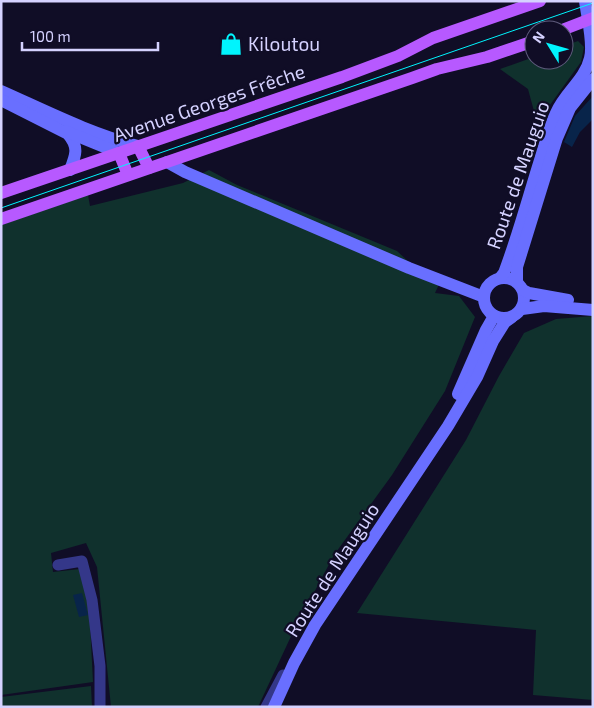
<svg xmlns="http://www.w3.org/2000/svg" width="594" height="708" viewBox="0 0 594 708" font-family="'Exo 2',sans-serif">
<style>
.green{fill:#10312d}
.water{fill:#08244a}
.lines{fill:none;stroke-linecap:round;stroke-linejoin:round}
.street{stroke:#343789;stroke-width:11}
.secondary{stroke:#696fff;stroke-width:12}
.primary{stroke:#b759ff;stroke-width:12}
.tram{stroke:#00f4fd;stroke-width:1}
.labels{text-anchor:middle;stroke-width:4.5;stroke-linejoin:round;paint-order:stroke}
.poi-label{font-size:19px;fill:#d5d2ff;stroke:#100d26;text-anchor:start}
.street-label{font-size:19px;fill:#d5d2ff;stroke:#100d26}
</style>
<rect width="100%" height="100%" fill="#100d26"/>
<g class="green">
<path d="M578 41 584 47 581 62 550 105 543 126H538L528 89 500 69 534 57V60H564V46Z"/>
<path d="M209 170 237 185 397 251 411 264 442 278 435 293 459 296 475 317 445 391 392 475 334 555 293 632 258 707H111L97 567 86 543 51 553 53 572 80 569 89 603 93 682 1 695V225L88 195 90 206 183 183Z"/>
<path d="M593 316V700L533 695 536 630 357 613 466 440 499 376 524 333 556 319Z"/>
<path d="M91 686 92 707H1V697Z"/>
</g>
<g class="water">
<path d="M593 96V119L580 132 572 147 564 142 575 116Z"/>
<path d="M82 593 88 615 79 617 73 595Z"/>
</g>
<g class="lines">
<g class="street">
<path d="M58 565 82 561 92 600 100 666V707"/>
<path d="M266 707 283 675"/>
</g>
<g class="secondary">
<path d="M1 91C46 111 91 134 138 146"/>
<path d="M1 100 68 134C79 147 76 155 70 170"/>
<path d="M65 131 119 153"/>
<path d="M167 162 185 172 409 268 484 297"/>
<circle cx="504" cy="298" r="20"/>
<path d="M500 278 504 273C518 236 528 198 540 160 545 144 549 128 556 113 565 92 585 80 590 58 594 44 587 17 585 1"/>
<path d="M517 282V267L557 138 570 108 593 79"/>
<path d="M523 290 529 293 568 300"/>
<path d="M522 309 544 306 593 310"/>
<path d="M458 394 486 330 494 316"/>
<path d="M274 707 294 663 315 625 448 426 477 377 493 341 505 322 512 317"/>
</g>
<g class="primary">
<path d="M562 30 593 18"/>
<path d="M138 146 149 168"/>
<path d="M119 153 128 175"/>
<path d="M1 193 342 77 398 56 433 38 540 1"/>
<path d="M1 219 412 78 437 69 487 57 534 41"/>
</g>
<path class="tram" d="M1 208 593 3"/>
</g>
<defs>
<symbol id="shop-bare" viewBox="-9 -9 18 18"><path d="M-5-2.5h2.3a2.7 3.5 0 0 1 5.4 0H5L5.5 6h-11ZM-1.5-2.5h3a1.5 2.3 0 0 0-3 0Z" fill="#00f4fd" stroke="#100d26" stroke-width="2.5" paint-order="stroke"/></symbol>
</defs>
<g fill-rule="evenodd">
<use href="#shop-bare" x="215" y="28" width="32" height="32"/>
</g>
<g class="labels">
<g class="poi-label">
<text x="248" y="51">Kiloutou</text>
</g>
<g class="street-label">
<text transform="translate(209 103) rotate(-19)" y="7">Avenue Georges Frêche</text>
<text transform="translate(518 175) rotate(-71)" y="7">Route de Mauguio</text>
<text transform="translate(332 570) rotate(-57)" y="7">Route de Mauguio</text>
</g>
</g>
<rect width="594" height="708" fill="none" stroke="#d5d2ff" stroke-width="5"/>
<g transform="translate(549 45) rotate(307)"><circle r="24" fill="#100d26" stroke="#5f5c7d"/>
<path d="M0-4L9 19L0 12L-9 19Z" fill="#00f4fd"/>
<text y="-8" font-size="14" font-weight="bold" text-anchor="middle" fill="#d5d2ff">N</text>
</g>
<path d="M22 42v8h136v-8" fill="none" stroke="#d5d2ff" stroke-width="2.5"/>
<text x="30" y="42" font-size="15" fill="#d5d2ff" stroke="#100d26" stroke-width="4" paint-order="stroke">100 m</text>
</svg>
